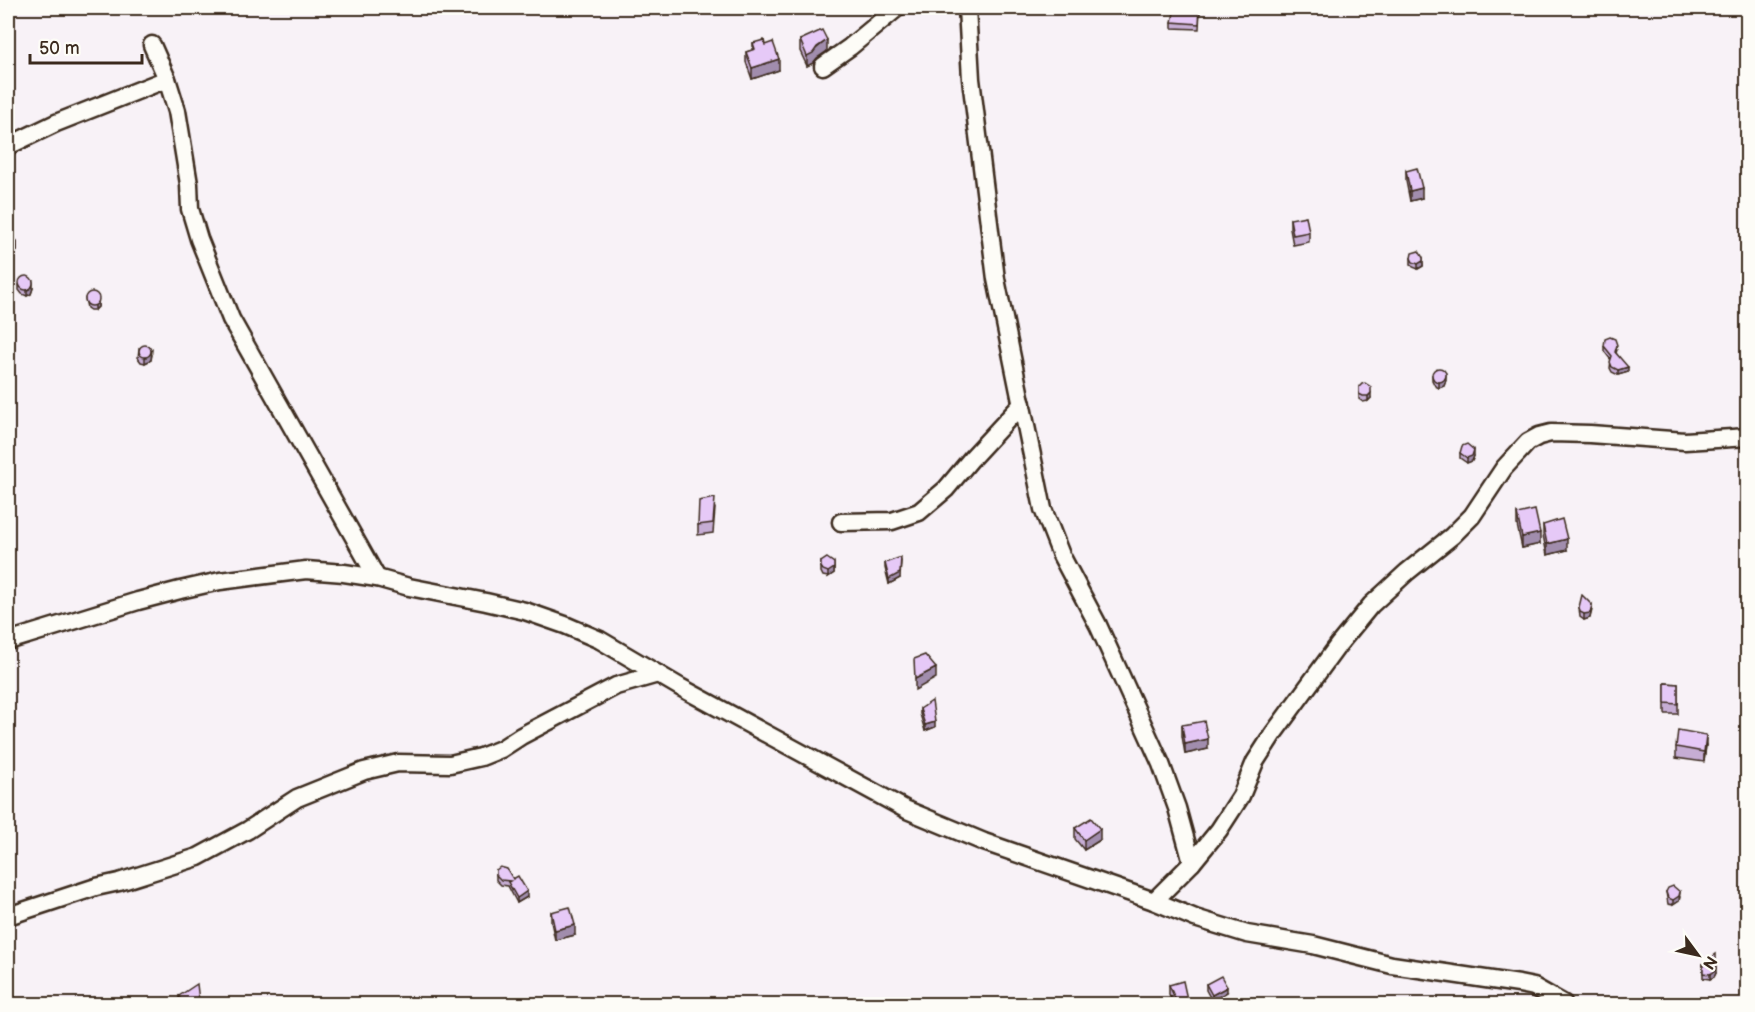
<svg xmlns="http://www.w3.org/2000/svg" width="1755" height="1012" viewBox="0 0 1755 1012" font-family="'Balsamiq Sans',sans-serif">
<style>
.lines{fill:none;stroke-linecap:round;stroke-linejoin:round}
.minor-casing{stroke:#3b2a1e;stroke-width:21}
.minor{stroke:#fdfcf7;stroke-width:16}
.wall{fill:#c6add4;stroke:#3b2a1e;stroke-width:1.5}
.shaded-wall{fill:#a18dad;stroke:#3b2a1e;stroke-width:1.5}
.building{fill:#e6c9f7;stroke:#3b2a1e;stroke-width:1.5}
</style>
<rect width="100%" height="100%" fill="#f8f2f7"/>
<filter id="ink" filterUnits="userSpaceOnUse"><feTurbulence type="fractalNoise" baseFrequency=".0167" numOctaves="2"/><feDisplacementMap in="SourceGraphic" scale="12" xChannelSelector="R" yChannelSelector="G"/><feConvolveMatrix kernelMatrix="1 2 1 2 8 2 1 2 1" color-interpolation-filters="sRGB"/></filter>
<g filter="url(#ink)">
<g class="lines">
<defs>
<g id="minor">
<path d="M967 8 971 79 996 279 1043 509 1061 555 1098 625 1161 764 1177 808 1192 863"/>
<path d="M152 45 167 79 177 111 189 184 190 209 199 239 231 319 377 578"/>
<path d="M823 66 850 47 897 8"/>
<path d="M8 146 56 123 167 79"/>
<path d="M841 522 892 521 919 512 946 489 971 459 1022 404"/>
<path d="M8 641 138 601 180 590 220 581 306 570 344 573 377 578 409 587 486 602 525 611 565 625 600 640 680 687 907 810 984 842 1154 901 1195 918 1247 934 1313 945 1392 965 1519 984 1534 987 1564 1004"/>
<path d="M1154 901 1192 863 1219 830 1241 796 1255 762 1273 734 1339 644 1371 605 1407 572 1452 536 1472 516 1504 468 1528 442 1539 436 1551 433 1590 434 1685 441 1748 437"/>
<path d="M8 916 96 887 119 882 198 857 248 830 297 798 364 771 398 763 450 764 481 757 501 749 521 736 616 686 658 674"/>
</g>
</defs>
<use href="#minor" class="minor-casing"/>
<use href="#minor" class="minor"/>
</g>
<g class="wall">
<path d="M1200 8 1199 29 1172 28V22Z"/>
<path d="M800 40 827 51 817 58 813 63 807 66 800 51Z"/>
<path d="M753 43 765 45 779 70 752 79 746 62V52L753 50Z"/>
<path d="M1406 171 1422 198 1410 201 1406 181Z"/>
<path d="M1290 219 1309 232V242L1293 245 1290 229Z"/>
<path d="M8 238 17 247V251L11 255 8 254Z"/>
<path d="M1411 258 1423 263V266L1418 269 1413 267 1411 264Z"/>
<path d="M19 285 33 288 31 294 27 296 22 294 19 290Z"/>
<path d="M98 296V307L95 310H90L87 308 85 298Z"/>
<path d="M1604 346 1617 350 1616 353 1628 372 1618 375 1612 372 1610 368 1611 360 1604 351Z"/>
<path d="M139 348 152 355 151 360 145 363 141 362 138 358Z"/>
<path d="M1432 375 1446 380 1444 386 1439 388 1435 386 1432 380Z"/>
<path d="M1359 387 1371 398 1368 401 1363 402 1359 399Z"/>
<path d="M1460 453 1474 456 1472 461 1467 463 1460 458Z"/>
<path d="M715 509 713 533 698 535V525Z"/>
<path d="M1517 514 1540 544 1522 548 1517 525Z"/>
<path d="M1543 525 1567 550 1547 555 1543 535Z"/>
<path d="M821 562 834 568V573L828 577 823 576 821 572Z"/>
<path d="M885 563 900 578 889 584 885 568Z"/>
<path d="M1579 607 1592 610 1590 618 1584 620 1580 617Z"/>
<path d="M1665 683 1678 684V714H1665Z"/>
<path d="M920 709 935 727 925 731 920 714Z"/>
<path d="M1182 725 1208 749 1185 754 1182 736Z"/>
<path d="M1706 745 1704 762 1676 758V747Z"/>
<path d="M1075 828 1100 840 1084 850 1075 839Z"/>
<path d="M496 870 513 879 527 897 517 903 508 886 501 885 496 880Z"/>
<path d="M1666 892 1680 897 1679 901 1673 905 1668 904Z"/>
<path d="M551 912 575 935 555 940 551 922Z"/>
<path d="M1703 964 1716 973 1714 977 1710 979 1703 978Z"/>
<path d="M1206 984 1227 992 1212 1001 1206 990Z"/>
<path d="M1169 985 1188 1004 1194 1005H1174L1169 994Z"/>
<path d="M179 996 199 1005H179Z"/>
</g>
<g class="shaded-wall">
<path d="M827 40V51L817 58 813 63 807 66V56Z"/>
<path d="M779 59V70L752 79V68Z"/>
<path d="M1422 188V198L1410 201V191Z"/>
<path d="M17 242V251L11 255V250Z"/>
<path d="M1423 258V266L1418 269V264Z"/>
<path d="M33 282V288L31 294 27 296V290Z"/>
<path d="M98 302V307L95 310V305Z"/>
<path d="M152 350 151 360 145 363V358Z"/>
<path d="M1628 367V372L1618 375V370Z"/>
<path d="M1446 374V380L1444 386 1439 388V382Z"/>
<path d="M1371 393V398L1368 401V396Z"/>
<path d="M1474 450V456L1472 461 1467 463V458Z"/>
<path d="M1540 533V544L1522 548V537Z"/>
<path d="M1567 539V550L1547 555V544Z"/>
<path d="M901 562 900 578 889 584V579Z"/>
<path d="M834 563V573L828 577V572Z"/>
<path d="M1592 605 1590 618 1584 620V614Z"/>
<path d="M936 668V678L915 690V679Z"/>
<path d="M935 722V727L925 731V725Z"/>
<path d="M1706 735V745L1704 762V752Z"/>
<path d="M1208 739V749L1185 754V744Z"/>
<path d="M1100 829V840L1084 850V840Z"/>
<path d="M527 891V897L517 903V898Z"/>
<path d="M1680 892 1679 901 1673 905V900Z"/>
<path d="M575 925V935L555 940V930Z"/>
<path d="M1716 968V973L1714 977 1710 979V974Z"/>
<path d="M1227 987V992L1212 1001V995Z"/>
</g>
<g class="building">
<path d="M1175 8H1200L1199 24 1172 22Z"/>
<path d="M822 30 827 40 817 47 813 53 807 56 800 40Z"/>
<path d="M764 40 765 45 773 42 779 59 752 68 746 52 755 49 753 43Z"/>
<path d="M1417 168 1422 188 1410 191 1406 171Z"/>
<path d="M1306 216 1309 232 1293 235 1290 219Z"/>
<path d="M10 236 14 237 17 242V246L11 250 8 249V238Z"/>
<path d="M1419 251 1423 258V261L1418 264 1413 262 1411 258 1412 253Z"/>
<circle cx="26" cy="283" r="7"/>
<circle cx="92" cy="299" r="7"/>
<path d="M1610 337 1615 339 1617 345 1615 352 1628 367 1618 370 1612 367 1610 362 1612 356 1604 346 1605 339Z"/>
<circle cx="145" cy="351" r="6"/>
<circle cx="1439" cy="375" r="7"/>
<path d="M1365 383 1371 387V393L1368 396H1363L1359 394V387L1362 384Z"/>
<path d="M1467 444 1474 450 1472 456 1467 458 1460 453 1462 446Z"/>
<path d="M715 498 713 523 698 525 699 501Z"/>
<path d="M1535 510 1540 533 1522 537 1517 514Z"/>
<path d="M1562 519 1567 539 1547 544 1543 525Z"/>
<path d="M901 557 900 573 889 579 885 563Z"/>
<path d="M827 558 834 563V568L828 572 823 570 821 567V562Z"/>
<path d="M1582 595 1592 605 1590 613 1584 614 1580 612 1579 607Z"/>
<path d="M925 655 936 668 915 679 914 659Z"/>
<path d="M1665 683 1678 684V704L1665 703Z"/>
<path d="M932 701 935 722 925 725 920 709Z"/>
<path d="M1204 721 1208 739 1185 744 1182 725Z"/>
<path d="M1678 730 1706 735 1704 752 1676 747Z"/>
<path d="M1091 818 1100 829 1084 840 1075 828Z"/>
<path d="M500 867 507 869 513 879 518 876 527 891 517 898 508 882 510 881 501 880 496 875V870Z"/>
<path d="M1673 886 1680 892 1679 896 1673 900 1668 898 1666 892 1668 888Z"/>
<path d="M570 907 575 925 555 930 551 912Z"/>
<path d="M1716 954V968L1714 972 1710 974 1703 973V964Z"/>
<path d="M1221 976 1227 987 1212 995 1206 984Z"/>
<path d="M1183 981 1188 1004 1193 1002 1194 1005H1178L1169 985Z"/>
<path d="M197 984 199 1001 192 1005H183L179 996Z"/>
</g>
</g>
<rect width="1755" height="1012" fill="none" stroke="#fdfcf7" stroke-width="30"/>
<rect x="15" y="15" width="1725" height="982" fill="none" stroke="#3b2a1e" stroke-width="2" filter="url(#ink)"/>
<g transform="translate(1698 955) rotate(123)" stroke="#fdfcf7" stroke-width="4.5" paint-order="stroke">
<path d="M0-4.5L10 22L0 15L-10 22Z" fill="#3b2a1e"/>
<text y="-9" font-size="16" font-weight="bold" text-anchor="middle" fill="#3b2a1e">N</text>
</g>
<path d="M30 54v9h112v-9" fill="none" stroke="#3b2a1e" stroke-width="3"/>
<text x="39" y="54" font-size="18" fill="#3b2a1e" stroke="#fdfcf7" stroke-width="4.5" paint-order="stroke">50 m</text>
</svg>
